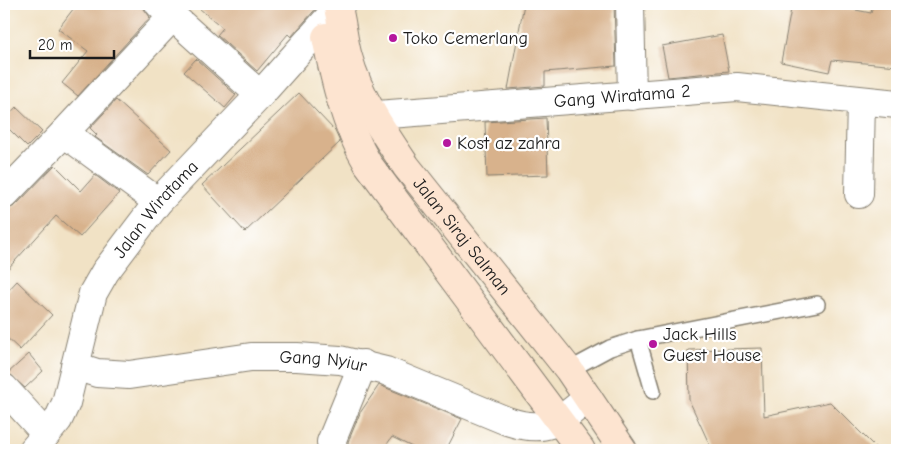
<svg xmlns="http://www.w3.org/2000/svg" width="901" height="454" viewBox="0 0 901 454" font-family="'Comic Neue',sans-serif">
<style>
.building{fill:#d8b28c}
.lines{fill:none;stroke-linecap:round;stroke-linejoin:round}
.lane-casing{stroke:#867f70;stroke-width:18}
.street-casing{stroke:#867f70;stroke-width:30}
.secondary-casing{stroke:#867f70;stroke-width:30}
.lane{stroke:#fff;stroke-width:15}
.street{stroke:#fff;stroke-width:28}
.secondary{stroke:#fde4d0;stroke-width:28}
.poi-dot{fill:#b5179e;stroke:#fff;stroke-width:2}
.labels{text-anchor:middle;stroke-width:4.5;stroke-linejoin:round;paint-order:stroke}
.poi-label{font-size:18px;fill:#1c1c1c;stroke:#fff;text-anchor:start}
.street-label{font-size:18px;fill:#1c1c1c;stroke:#fff}
</style>
<rect width="100%" height="100%" fill="#fff"/>
<filter id="ink" filterUnits="userSpaceOnUse"><feTurbulence type="fractalNoise" baseFrequency=".02" numOctaves="2"/><feDisplacementMap in="SourceGraphic" scale="10" xChannelSelector="R" yChannelSelector="G"/><feConvolveMatrix kernelMatrix="1 2 1 2 8 2 1 2 1" color-interpolation-filters="sRGB"/></filter>
<filter id="wash" filterUnits="userSpaceOnUse"><feTurbulence type="fractalNoise" baseFrequency=".0096" numOctaves="4" result="noise"/><feDisplacementMap in="SourceGraphic" scale="20" xChannelSelector="R" yChannelSelector="G"/><feGaussianBlur stdDeviation="1.12" result="paint"/><feColorMatrix in="noise" values="0 0 0 0 0 0 0 0 0 0 0 0 0 0 0 0 0 1.4 0 .05"/><feComposite in="paint" operator="in"/></filter>
<g filter="url(#wash)">
<rect width="100%" height="100%" fill="#f1e2c5"/>
<g id="blocks">
<g class="building">
<path d="M77 4H144V9L150 17 78 96 62 83 88 51 58 29Z"/>
<path d="M194 4H320L291 37 288 34 257 71 217 35 223 28Z"/>
<path d="M524 4H614L616 66 545 72V86L508 89Z"/>
<path d="M792 4H825L871 13 873 4H897V66L832 60 829 72 781 62Z"/>
<path d="M722 35 729 71 668 77 662 46Z"/>
<path d="M196 59 236 95 225 108 184 72Z"/>
<path d="M299 93 335 131 340 142 245 232 202 185Z"/>
<path d="M116 100 171 150 148 175 95 137 97 135 90 128Z"/>
<path d="M16 107 42 132 27 147 4 124V120Z"/>
<path d="M546 118 548 175 487 177 485 122Z"/>
<path d="M55 165 81 191 95 175 119 193 80 237 56 216 4 273V210L15 206Z"/>
<path d="M17 281 52 315 20 350 4 335V295Z"/>
<path d="M762 348 764 416 830 402 878 450H814L813 448 794 450H712L689 400 688 350Z"/>
<path d="M29 354 43 371 25 388 8 373Z"/>
<path d="M379 385 462 419 446 450H418L392 437 383 450H352L349 448 348 442 360 413Z"/>
</g>
</g>
</g>
<g filter="url(#ink)">
<use href="#blocks" fill-opacity="0" stroke="#867f70" stroke-width="1"/>
<g class="lines">
<defs>
<g id="lane">
<path d="M638 339 653 391"/>
<path d="M569 370 610 348 638 339 817 304"/>
</g>
<g id="street">
<path d="M159 4 260 95"/>
<path d="M630 4 632 96"/>
<path id="s1" d="M351 117 737 87 897 104"/>
<path d="M64 133 173 16"/>
<path d="M859 194 861 101"/>
<path d="M4 195 64 133 158 202"/>
<path id="s2" d="M75 366 97 373 129 375 251 357H297L340 360 386 371 507 421C546 434 558 423 588 398"/>
<path d="M4 388 46 434"/>
<path id="s3" d="M33 450 58 420 66 403 93 293 105 272 158 202 260 95 341 4"/>
<path d="M334 450 331 442 363 364"/>
</g>
<g id="secondary">
<path id="s4" d="M337 4C342 21 343 40 348 57 359 97 383 132 406 166L569 370 623 450"/>
<path d="M326 37C335 81 345 125 368 164L581 450"/>
</g>
</defs>
<use href="#lane" class="lane-casing"/>
<use href="#street" class="street-casing"/>
<use href="#secondary" class="secondary-casing"/>
<use href="#lane" class="lane"/>
<use href="#street" class="street"/>
<use href="#secondary" class="secondary"/>
</g>
</g>
<g class="poi-dot">
<circle cx="393" cy="38" r="5"/>
<circle cx="447" cy="143" r="5"/>
<circle cx="653" cy="344" r="5"/>
</g>
<g class="labels">
<g class="poi-label">
<text x="403" y="44">Toko Cemerlang</text>
<text x="457" y="149">Kost az zahra</text>
<text x="663" y="340">Jack Hills<tspan x="663" dy="21">Guest House</tspan></text>
</g>
<g class="street-label">
<text dy="6" stroke="none"><textPath href="#s1" startOffset="272">Gang Wiratama 2</textPath></text>
<text dy="6" stroke="none"><textPath href="#s3" startOffset="276">Jalan Wiratama</textPath></text>
<text dy="6" stroke="none"><textPath href="#s4" startOffset="268">Jalan Siraj Salman</textPath></text>
<text dy="6" stroke="none"><textPath href="#s2" startOffset="251">Gang Nyiur</textPath></text>
</g>
</g>
<rect width="901" height="454" fill="none" stroke="#fff" stroke-width="20"/>
<path d="M30 50v8h84v-8" fill="none" stroke="#1c1c1c" stroke-width="2.5"/>
<text x="38" y="50" font-size="15" fill="#1c1c1c" stroke="#ffffff" stroke-width="4" paint-order="stroke">20 m</text>
</svg>
